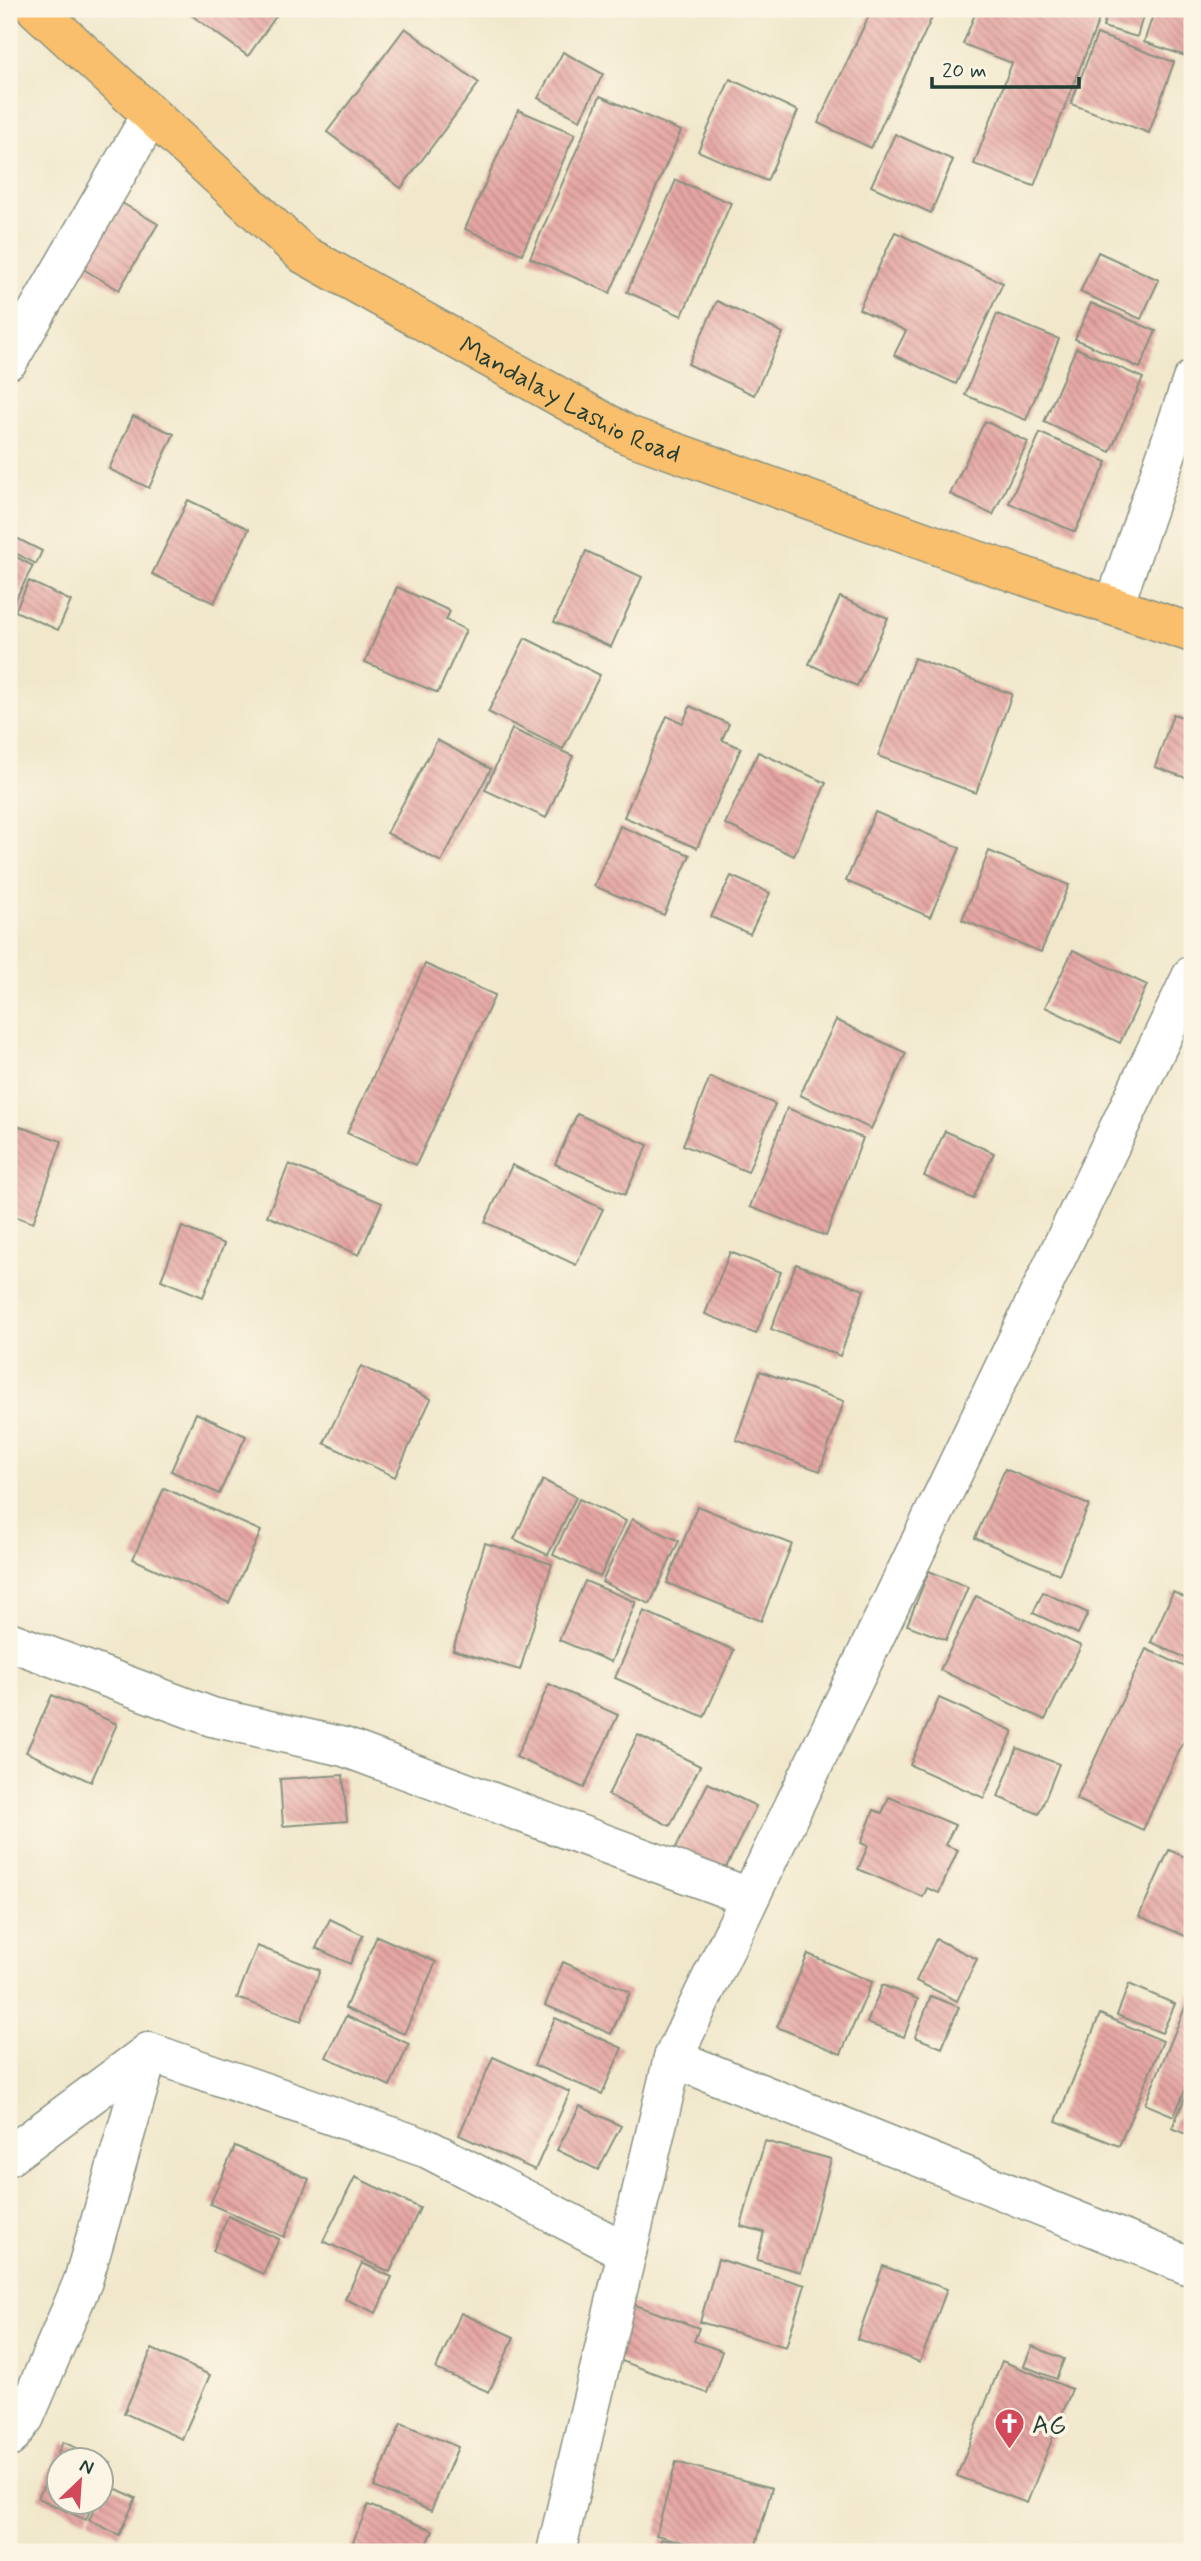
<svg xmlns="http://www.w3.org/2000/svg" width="1201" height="2561" viewBox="0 0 1201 2561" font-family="Mynerve,sans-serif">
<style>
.building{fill:url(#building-back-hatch)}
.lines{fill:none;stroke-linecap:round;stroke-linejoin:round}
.street-casing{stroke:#889280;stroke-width:41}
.highway-casing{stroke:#889280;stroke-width:41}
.street{stroke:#fff;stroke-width:38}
.highway{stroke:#f9bf6d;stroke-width:38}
.labels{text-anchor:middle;stroke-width:7;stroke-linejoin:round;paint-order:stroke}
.street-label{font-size:26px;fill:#1f3d34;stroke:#fcf5e5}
.poi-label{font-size:26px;fill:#1f3d34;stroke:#fcf5e5;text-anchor:start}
</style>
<defs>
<pattern id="building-back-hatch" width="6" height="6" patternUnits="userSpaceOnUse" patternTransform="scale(1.75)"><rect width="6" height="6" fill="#e6a6a3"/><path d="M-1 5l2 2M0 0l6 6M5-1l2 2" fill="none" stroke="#ba8886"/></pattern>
</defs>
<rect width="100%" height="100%" fill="#fcf5e5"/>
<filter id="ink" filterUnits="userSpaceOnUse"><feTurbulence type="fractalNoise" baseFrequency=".0143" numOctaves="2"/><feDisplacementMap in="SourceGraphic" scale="14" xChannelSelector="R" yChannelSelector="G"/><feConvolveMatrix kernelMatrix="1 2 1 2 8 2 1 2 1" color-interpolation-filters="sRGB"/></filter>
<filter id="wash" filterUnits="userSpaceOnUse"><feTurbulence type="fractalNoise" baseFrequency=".00686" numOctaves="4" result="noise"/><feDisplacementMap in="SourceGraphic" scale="28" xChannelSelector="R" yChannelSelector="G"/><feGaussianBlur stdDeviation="1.57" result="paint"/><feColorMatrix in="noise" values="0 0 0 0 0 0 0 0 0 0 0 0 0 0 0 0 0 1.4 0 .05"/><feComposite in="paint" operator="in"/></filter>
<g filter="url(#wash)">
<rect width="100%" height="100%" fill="#f1e8cc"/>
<g id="blocks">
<g class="building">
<path d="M183 9H281L248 56Z"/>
<path d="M872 9H936L871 148 818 123Z"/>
<path d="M977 9H1103L1034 186 974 164 1012 63 963 44Z"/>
<path d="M1108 9H1145L1137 37 1103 27Z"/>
<path d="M1155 9H1192V58L1144 42Z"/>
<path d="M405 28 479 83 401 188 327 132Z"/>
<path d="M1097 34 1174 62 1149 133 1071 104Z"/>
<path d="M563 52 603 74 580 120 538 98Z"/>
<path d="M730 79 798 111 767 181 698 151Z"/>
<path d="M600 96 681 131 610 293 530 258Z"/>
<path d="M518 110 575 134 522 254 465 229Z"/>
<path d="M895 134 953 160 931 213 871 186Z"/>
<path d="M676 180 731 203 682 316 627 292Z"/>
<path d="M122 203 158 224 119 290 83 269Z"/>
<path d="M895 232 1003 283 956 384 894 355 906 331 859 309Z"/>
<path d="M1098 252 1159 280 1141 319 1080 292Z"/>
<path d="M717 301 783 333 754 395 688 364Z"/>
<path d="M1091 303 1156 331 1140 368 1075 339Z"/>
<path d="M997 314 1059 339 1026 420 965 395Z"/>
<path d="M1076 348 1143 378 1110 452 1044 422Z"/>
<path d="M133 416 174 434 149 488 109 469Z"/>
<path d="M985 421 1028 442 993 515 950 494Z"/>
<path d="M1040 433 1107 462 1075 532 1009 503Z"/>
<path d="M188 500 249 529 214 603 152 574Z"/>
<path d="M10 535 42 551 36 564 9 550Z"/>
<path d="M586 551 642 577 611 647 554 622Z"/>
<path d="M9 553 33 566 12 606 9 604Z"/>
<path d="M29 581 71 601 58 630 15 611Z"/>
<path d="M397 587 450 611 446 620 466 630 438 693 365 662Z"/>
<path d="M840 597 888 618 857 686 809 664Z"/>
<path d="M525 638 600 675 563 749 488 712Z"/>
<path d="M914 658 1012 694 976 793 878 756Z"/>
<path d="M690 706 729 724 722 740 741 748 697 848 624 817 667 716 683 723Z"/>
<path d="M1173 714 1192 720V780L1155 767Z"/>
<path d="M512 729 573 756 546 818 485 790Z"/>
<path d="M437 740 491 769 441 862 387 833Z"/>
<path d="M758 752 826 783 794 856 725 824Z"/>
<path d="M875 812 960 848 930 917 846 881Z"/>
<path d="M620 826 690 855 664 915 594 886Z"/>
<path d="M989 851 1069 885 1041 952 962 920Z"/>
<path d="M731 876 770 893 750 934 711 917Z"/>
<path d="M1073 950 1147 985 1120 1043 1045 1007Z"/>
<path d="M425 964 495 995 416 1165 347 1133Z"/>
<path d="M836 1020 906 1053 871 1129 800 1095Z"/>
<path d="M710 1077 775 1104 748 1172 683 1145Z"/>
<path d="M787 1108 863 1138 826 1236 750 1207Z"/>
<path d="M577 1114 648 1145 625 1195 555 1164Z"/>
<path d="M9 1123 62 1141 33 1223 9 1214Z"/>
<path d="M945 1131 994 1153 973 1199 924 1176Z"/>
<path d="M289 1164 382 1203 359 1255 267 1216Z"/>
<path d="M512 1165 603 1209 576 1265 485 1222Z"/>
<path d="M182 1227 224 1244 203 1297 161 1280Z"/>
<path d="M730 1252 781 1272 756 1334 705 1314Z"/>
<path d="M796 1264 864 1290 840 1356 771 1329Z"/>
<path d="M361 1366 431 1399 395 1477 324 1443Z"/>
<path d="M760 1371 844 1401 820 1471 736 1440Z"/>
<path d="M196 1413 246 1436 219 1494 171 1471Z"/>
<path d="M1005 1469 1089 1505 1059 1574 975 1538Z"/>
<path d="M543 1480 576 1497 548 1555 514 1539Z"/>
<path d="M164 1488 261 1531 229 1603 133 1559Z"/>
<path d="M579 1499 626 1521 600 1577 553 1555Z"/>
<path d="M697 1506 792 1544 761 1621 667 1583Z"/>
<path d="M632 1519 679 1541 650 1604 602 1582Z"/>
<path d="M485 1543 552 1564 520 1670 453 1650Z"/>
<path d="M929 1571 968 1587 946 1640 907 1625Z"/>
<path d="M585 1581 636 1602 611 1662 559 1640Z"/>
<path d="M1043 1592 1088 1613 1078 1634 1033 1613Z"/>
<path d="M1173 1592 1192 1601V1661L1151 1642Z"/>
<path d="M976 1596 1081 1646 1045 1720 940 1670Z"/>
<path d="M644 1611 734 1650 704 1717 615 1678Z"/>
<path d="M1146 1649 1192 1670V1723L1143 1830 1076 1799Z"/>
<path d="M549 1684 618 1715 584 1788 516 1757Z"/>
<path d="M52 1695 117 1724 91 1782 26 1752Z"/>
<path d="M939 1698 1013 1731 984 1798 910 1765Z"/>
<path d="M638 1735 700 1766 670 1826 608 1795Z"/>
<path d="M1017 1748 1059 1764 1039 1814 998 1797Z"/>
<path d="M343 1775 347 1821 283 1826 280 1779Z"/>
<path d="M708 1783 756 1806 722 1876 673 1853Z"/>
<path d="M889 1797 955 1825 945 1845 958 1850 939 1893 927 1888 923 1897 858 1869 868 1846 861 1843 874 1810 882 1813Z"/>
<path d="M1169 1850 1192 1860V1939L1139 1916Z"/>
<path d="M330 1919 363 1935 350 1964 316 1948Z"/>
<path d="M377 1936 436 1962 404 2034 345 2008Z"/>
<path d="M936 1939 977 1959 957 2001 916 1981Z"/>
<path d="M257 1946 320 1970 301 2021 237 1998Z"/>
<path d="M808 1954 872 1982 841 2054 777 2027Z"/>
<path d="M563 1962 630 1992 611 2034 545 2005Z"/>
<path d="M1129 1984 1175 2004 1162 2033 1117 2015Z"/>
<path d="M882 1985 918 1999 904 2037 867 2023Z"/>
<path d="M1192 1991V2074L1174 2116 1145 2104Z"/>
<path d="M931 1996 959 2007 942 2048 915 2037Z"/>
<path d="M1100 2014 1163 2041 1119 2146 1056 2121Z"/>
<path d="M346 2016 409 2044 390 2086 326 2057Z"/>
<path d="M555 2018 622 2048 602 2094 534 2065Z"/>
<path d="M493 2057 570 2092 535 2170 459 2135Z"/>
<path d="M1192 2082V2137L1172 2128Z"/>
<path d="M580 2106 621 2126 598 2170 557 2150Z"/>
<path d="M765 2141 831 2159 801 2272 757 2260 764 2232 741 2226Z"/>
<path d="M235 2146 309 2179 284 2237 210 2204Z"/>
<path d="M355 2177 420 2208 390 2272 323 2241Z"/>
<path d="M228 2216 279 2239 263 2274 213 2251Z"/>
<path d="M718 2259 805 2285 786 2347 700 2322Z"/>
<path d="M362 2263 392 2277 376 2313 345 2299Z"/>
<path d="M883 2266 947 2289 920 2362 857 2339Z"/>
<path d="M630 2303 699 2328 694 2341 722 2351 707 2393 611 2357Z"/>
<path d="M461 2313 514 2337 489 2392 436 2369Z"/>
<path d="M1032 2346 1064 2359 1056 2379 1024 2366Z"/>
<path d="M152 2349 210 2375 182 2439 124 2413Z"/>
<path d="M1002 2361 1072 2389 1027 2503 957 2476Z"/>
<path d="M401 2423 458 2447 431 2511 374 2487Z"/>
<path d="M63 2442 111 2463 102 2485V2460H60V2502H94L86 2520 38 2498Z"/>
<path d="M676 2462 772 2488 754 2552H720L656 2535Z"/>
<path d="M106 2484 136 2498 119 2535 89 2520 98 2502H102Z"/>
<path d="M368 2505 433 2530 424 2552H349Z"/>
<path d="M661 2539 708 2551V2552H658Z"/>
</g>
</g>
</g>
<g filter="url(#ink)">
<use href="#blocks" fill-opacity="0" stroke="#889280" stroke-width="2"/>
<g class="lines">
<defs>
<g id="street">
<path d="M9 360 151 115"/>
<path d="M1114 606 1192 380"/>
<path d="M9 1641 212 1717 344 1747 749 1897"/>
<path d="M673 2058 1192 2267"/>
<path d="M9 2156 149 2052"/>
<path d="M9 2438 25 2417 83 2281 149 2052 428 2149 627 2252"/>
<path d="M556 2552 673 2058 1192 975"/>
</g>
<g id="highway">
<path id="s1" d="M36 9 303 254 628 435 974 559 1192 633"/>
</g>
</defs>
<use href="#street" class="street-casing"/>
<use href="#highway" class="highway-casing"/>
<use href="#street" class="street"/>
<use href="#highway" class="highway"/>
</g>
</g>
<defs>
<symbol id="church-pin" viewBox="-11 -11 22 30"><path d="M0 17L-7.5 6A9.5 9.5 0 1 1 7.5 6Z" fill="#d1495b" stroke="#fcf5e5"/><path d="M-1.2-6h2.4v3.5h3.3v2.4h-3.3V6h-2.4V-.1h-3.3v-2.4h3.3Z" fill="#fff"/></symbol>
</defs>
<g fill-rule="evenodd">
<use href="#church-pin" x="992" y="2406" width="35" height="47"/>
</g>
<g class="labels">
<g class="street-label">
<text dy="9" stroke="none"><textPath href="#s1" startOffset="667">Mandalay Lashio Road</textPath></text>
</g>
<g class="poi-label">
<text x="1032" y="2433">AG</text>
</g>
</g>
<rect width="1201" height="2561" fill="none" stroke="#fcf5e5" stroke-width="35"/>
<g transform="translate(80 2481) rotate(25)"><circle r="33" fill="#fcf5e5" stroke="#a4ab9e" stroke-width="2"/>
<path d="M0-5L12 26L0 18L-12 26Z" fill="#d1495b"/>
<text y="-10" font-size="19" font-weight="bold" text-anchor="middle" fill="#1f3d34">N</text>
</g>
<path d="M932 77v10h147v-10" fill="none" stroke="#1f3d34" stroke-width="3.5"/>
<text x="942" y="77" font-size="21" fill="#1f3d34" stroke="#fcf5e5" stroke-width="5" paint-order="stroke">20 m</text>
</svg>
